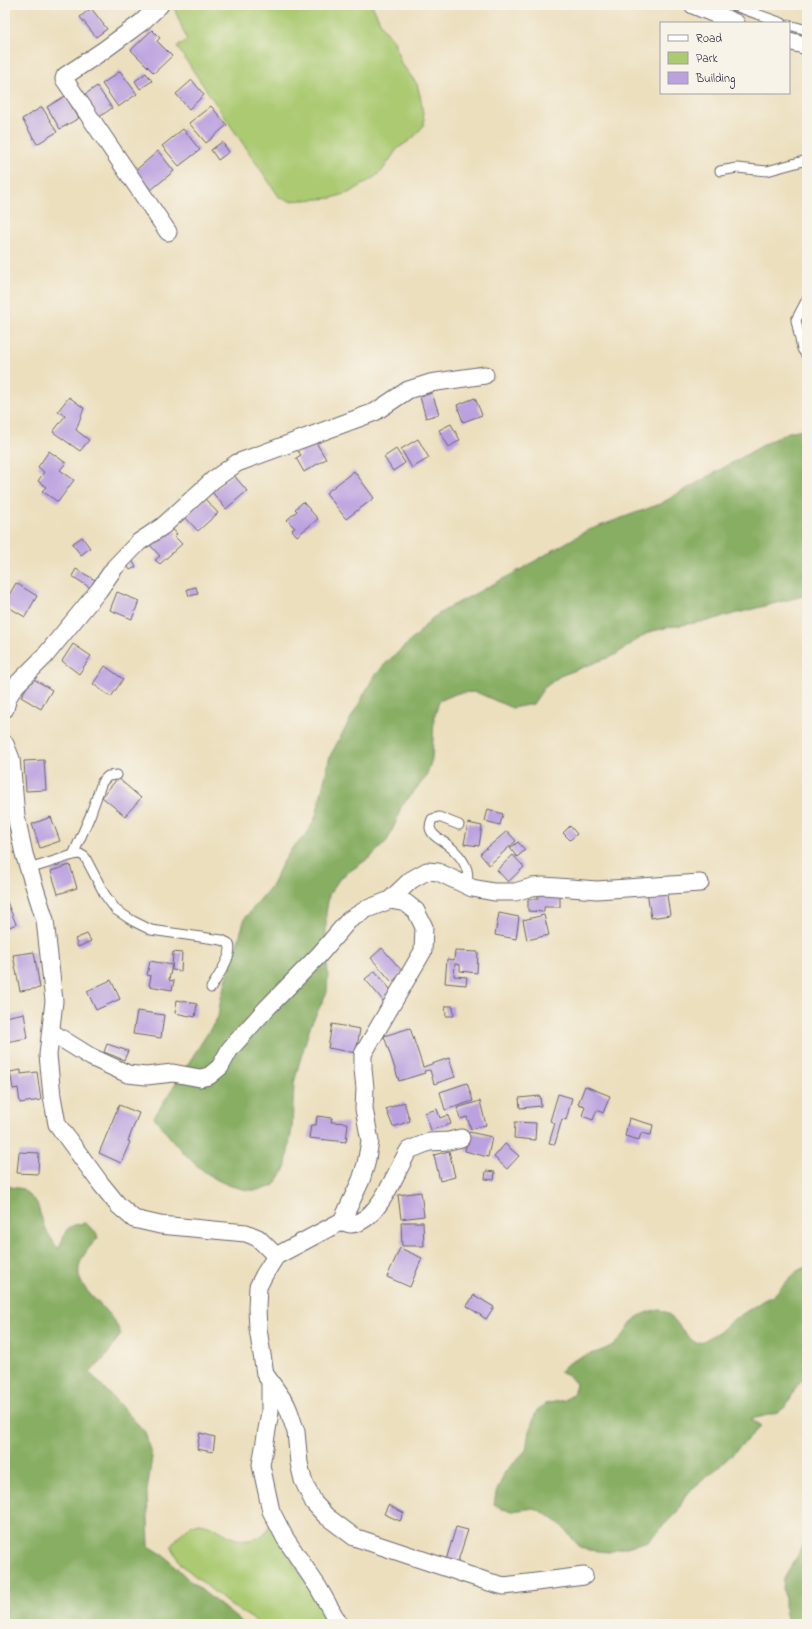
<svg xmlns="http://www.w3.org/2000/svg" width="812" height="1629" viewBox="0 0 812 1629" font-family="'Indie Flower',sans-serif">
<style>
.green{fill:#abca72;stroke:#667656}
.forest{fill:#88ae64;stroke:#556850}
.building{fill:#bba1e0}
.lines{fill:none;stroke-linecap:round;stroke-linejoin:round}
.lane-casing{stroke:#696469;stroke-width:11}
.street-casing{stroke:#696469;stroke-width:19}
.lane{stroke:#fff;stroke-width:9}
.street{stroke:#fff;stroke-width:17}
</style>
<rect width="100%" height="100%" fill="#f7f3e8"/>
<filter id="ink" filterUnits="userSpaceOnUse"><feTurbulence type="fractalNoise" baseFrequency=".025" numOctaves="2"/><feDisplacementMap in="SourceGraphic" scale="8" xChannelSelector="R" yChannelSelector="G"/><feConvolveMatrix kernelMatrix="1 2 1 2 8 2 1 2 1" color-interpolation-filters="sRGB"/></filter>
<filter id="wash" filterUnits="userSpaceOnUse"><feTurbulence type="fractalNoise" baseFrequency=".012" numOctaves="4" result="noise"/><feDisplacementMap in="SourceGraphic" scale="16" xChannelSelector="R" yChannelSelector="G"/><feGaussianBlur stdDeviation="0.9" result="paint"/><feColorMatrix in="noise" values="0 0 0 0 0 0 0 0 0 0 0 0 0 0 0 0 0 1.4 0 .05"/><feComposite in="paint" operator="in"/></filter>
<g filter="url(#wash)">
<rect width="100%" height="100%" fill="#ecdfbe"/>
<g class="green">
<path d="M173 5H372L383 28 394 41 401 63 417 84 421 100 424 120V125L413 138 397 149 382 171 373 178 351 192 332 198 290 201 280 198 177 47 187 40Z"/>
<path d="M198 1523C220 1524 231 1546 254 1539 263 1537 266 1532 270 1525L333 1624H261L230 1605 189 1571 181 1564 171 1546C179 1536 186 1526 198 1523Z"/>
</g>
<g class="forest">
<path d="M807 428V595L707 621 669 627 649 632 615 655 560 676 544 688 533 704 512 708 476 692 458 693 439 701 434 719 432 759 426 777 401 807 395 824 387 841 372 856 340 878 329 895 326 914V953L328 973 327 992 310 1027 299 1064 294 1083 292 1128 285 1170 273 1186C268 1188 261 1190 255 1190 252 1191 247 1189 243 1189 204 1182 177 1147 154 1117L218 1017 221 998 245 918 272 885 281 866 292 848 307 834 316 816 330 756 373 678 386 663 417 635 432 618 450 607 518 571 586 531 660 504 772 440 789 432Z"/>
<path d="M5 1184 11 1187 23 1189 37 1203 44 1227 58 1249C68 1232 61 1226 85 1223L96 1232 98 1238C50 1285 105 1294 121 1334L104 1359 90 1373 145 1432 152 1457 147 1491 149 1546 165 1556 189 1580 244 1624H5Z"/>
<path d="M807 1267V1376C795 1385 795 1390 789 1402 783 1414 763 1416 751 1419L761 1426 720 1466 687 1493 677 1512 648 1541 609 1552 588 1550 579 1546 560 1524 543 1512 534 1508 512 1511 502 1509 494 1504 496 1493 505 1472 526 1450 529 1431 537 1410 545 1404 564 1400 573 1394 576 1384 569 1376 559 1372C577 1352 595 1357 614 1344 624 1338 627 1328 634 1320 641 1313 651 1311 660 1309 678 1317 680 1333 696 1343L705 1340 723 1329 730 1322 764 1300 773 1296 797 1271Z"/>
<path d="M807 1534V1624H788L785 1609V1598L783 1588 784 1579 799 1553Z"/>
</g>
<g id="blocks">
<g class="building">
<path d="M91 8 107 29 96 37 80 17Z"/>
<path d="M152 30 160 38 157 41 172 56 154 73 131 50Z"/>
<path d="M120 71 137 94 118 107 102 84Z"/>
<path d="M146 73 152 81 140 89 135 81Z"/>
<path d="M192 80 204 95 189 109 176 94Z"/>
<path d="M97 86 112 108 95 120 80 98Z"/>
<path d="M65 96 79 118 60 129 47 107Z"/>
<path d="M211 106 227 125 206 143 189 123Z"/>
<path d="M42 107 57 132 37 144 22 119Z"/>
<path d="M183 129 200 150 179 166 162 146Z"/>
<path d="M222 142 229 152 218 160 211 150Z"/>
<path d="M158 151 174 171 151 190 135 171Z"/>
<path d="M432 393 439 414 426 418 420 397Z"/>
<path d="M69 397 84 408 76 430 89 440 80 451 53 432 65 416 58 411Z"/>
<path d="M475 398 482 415 463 422 457 405Z"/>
<path d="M451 424 460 440 449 447 439 430Z"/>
<path d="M314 439 326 459 304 472 296 458 301 455 297 450Z"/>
<path d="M418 439 429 458 412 468 401 449Z"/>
<path d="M396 449 405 463 393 471 384 457Z"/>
<path d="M49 451 66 463 60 470 74 480 58 502 42 491 46 487 38 481 44 472 38 467Z"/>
<path d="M354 471 374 498 346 519 326 493Z"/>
<path d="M233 474 247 491 226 509 212 492Z"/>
<path d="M205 499 218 513 198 531 185 517Z"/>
<path d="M303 502 318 519 297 536 292 530 295 528 287 520 297 511 295 509Z"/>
<path d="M170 526 177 534 174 536 182 544 160 564 155 560 160 556 150 545Z"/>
<path d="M82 537 90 548 81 555 72 544Z"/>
<path d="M132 560 136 567 130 570 126 563Z"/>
<path d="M76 569 97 581 92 589 72 576Z"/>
<path d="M16 583 37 596 25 617 5 605V602Z"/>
<path d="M196 587 198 594 189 596 187 589Z"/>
<path d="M117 592 139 601 132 619 110 610Z"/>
<path d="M73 644 91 656 79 674 62 661Z"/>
<path d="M105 666 123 679 111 697 93 684Z"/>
<path d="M32 678 52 690 41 709 21 697Z"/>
<path d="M44 760 46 790 26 791 24 761Z"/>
<path d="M118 778 141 798 125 816 102 797Z"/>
<path d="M488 809 503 814 500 825 485 821Z"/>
<path d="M51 817 60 841 40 848 32 824Z"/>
<path d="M468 823 482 826 479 846 464 844Z"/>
<path d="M570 826 577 834 570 840 563 833Z"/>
<path d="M507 831 516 841 489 865 480 854Z"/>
<path d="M518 842 525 850 517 857 510 848Z"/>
<path d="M513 855 524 867 508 882 497 870Z"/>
<path d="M70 865 77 888 58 894 51 871Z"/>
<path d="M666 888 670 915 651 918 647 891Z"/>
<path d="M538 890 560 891V907H544V912L528 911V899H538Z"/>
<path d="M5 897 16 924 5 929Z"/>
<path d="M499 913 519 917 516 939 495 935Z"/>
<path d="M544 915 549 935 527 940 523 920Z"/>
<path d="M87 934 91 941 78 947 75 939Z"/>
<path d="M382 948 403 972 392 982 371 958Z"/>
<path d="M455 951 478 952 477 973 460 971V965L455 964 454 976 467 977 466 985 445 983 447 959 454 960Z"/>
<path d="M34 952 40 988 20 991 13 955Z"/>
<path d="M173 952 182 953 181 971 172 970Z"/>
<path d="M150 961 172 965 169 980 174 981 172 990 149 986 151 976 147 975Z"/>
<path d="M375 971 395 995 385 1003 365 979Z"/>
<path d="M111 980 120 999 96 1010 87 991Z"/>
<path d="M177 1000 197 1004 195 1017 175 1013Z"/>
<path d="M445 1006H453L454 1016H446Z"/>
<path d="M137 1011 164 1015 161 1038 133 1034Z"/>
<path d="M24 1013 28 1038 6 1042 5 1017Z"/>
<path d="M332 1024 360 1029 356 1053 328 1048Z"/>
<path d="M410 1028 423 1067 449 1058 455 1077 434 1084 430 1070 424 1071 425 1073 399 1081 384 1036Z"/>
<path d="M107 1044 128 1051 124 1060 104 1052Z"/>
<path d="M21 1070V1074L37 1072 41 1100 20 1103 18 1088 13 1089 10 1072Z"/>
<path d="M467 1083 473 1101 445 1110 440 1092Z"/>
<path d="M585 1086 610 1096 603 1113 597 1110 593 1120 582 1116 585 1106 578 1104Z"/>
<path d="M558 1094 572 1098 566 1120 562 1119 555 1144 549 1143 555 1123 550 1121Z"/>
<path d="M540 1096 541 1106 520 1108 519 1098Z"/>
<path d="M480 1101 486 1125 471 1129 467 1117 460 1119 457 1108Z"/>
<path d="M404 1102 410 1121 393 1127 386 1109Z"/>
<path d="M119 1105 139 1113 128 1141 130 1142 121 1163 99 1153Z"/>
<path d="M437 1109 440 1118 448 1115 451 1124 431 1130 425 1113Z"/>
<path d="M317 1116 332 1118 331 1122 348 1123 346 1142 309 1138 311 1125H316Z"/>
<path d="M629 1118 653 1125 651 1135 641 1133 639 1140 625 1136Z"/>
<path d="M515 1122 536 1123 535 1140 514 1138Z"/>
<path d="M469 1132 492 1137 488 1157 465 1151Z"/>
<path d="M505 1144 519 1156 507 1169 494 1157Z"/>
<path d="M449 1151 455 1177 440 1181 434 1155Z"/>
<path d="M19 1152 39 1153 38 1174 17 1173Z"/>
<path d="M486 1171 495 1172 494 1180 485 1179Z"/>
<path d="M421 1192 424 1216 401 1219 398 1195Z"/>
<path d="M401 1222H423L424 1246H402Z"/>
<path d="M400 1248 422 1258 410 1287 387 1277Z"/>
<path d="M474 1295 494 1307 486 1319 467 1306Z"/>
<path d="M200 1433 215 1437 213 1452 197 1449Z"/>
<path d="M388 1505 404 1513 400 1521 384 1514Z"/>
<path d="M456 1527 468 1530 457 1564 446 1560Z"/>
</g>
</g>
</g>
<g filter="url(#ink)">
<use href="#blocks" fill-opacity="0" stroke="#696469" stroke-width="1"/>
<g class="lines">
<defs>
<g id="lane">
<path d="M732 5 782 23"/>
<path d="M789 25 807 30"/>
<path d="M720 171 737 168 767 171 807 160"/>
<path d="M807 299 796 320 802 349 807 356"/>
<path d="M459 825 439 817 432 819C431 821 430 825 430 828 432 837 442 840 448 845 459 854 471 867 467 882L461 884"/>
<path d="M73 855 90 816 102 782 108 776 117 775"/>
<path d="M29 869 73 855 80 854 85 857 105 895 116 910 133 921 151 930 222 940C224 941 226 942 228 943 236 952 216 979 211 988"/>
</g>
<g id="street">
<path d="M160 5 142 22 104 50 65 76 64 79 168 232"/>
<path d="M693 5 736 23"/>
<path d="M789 41 807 46"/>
<path d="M5 709 8 697 16 685 44 657 99 590 115 567 139 542 163 526 213 480 237 463 375 412 408 390 430 383 485 375"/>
<path d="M5 744 11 759 16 816 24 854 45 920 54 1001 48 1055 52 1096 57 1124 101 1184 118 1205 134 1219 160 1225 246 1233 258 1238 276 1256"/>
<path d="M390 900 411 880 427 871 438 872 472 888 494 892H515L532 887 544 886 597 890 700 883"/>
<path d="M51 1032 91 1057 128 1074 146 1076 173 1073 200 1078 209 1076 220 1067 230 1049 266 1009 319 955 349 920 367 909 390 900 406 903 416 911 424 927 423 951 363 1054V1069L365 1088 364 1109 370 1141 366 1164 361 1180 342 1221 276 1256 264 1275 258 1287 257 1308 258 1329 265 1374 286 1404 289 1411 296 1432 299 1463 303 1480 314 1503 326 1516 354 1537 489 1582 504 1586 584 1576"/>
<path d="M342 1221C344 1222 348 1224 351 1224 379 1222 396 1170 409 1150L429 1142 449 1141 461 1138"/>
<path d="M270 1383V1412L261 1465 271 1511 285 1538 318 1587 339 1624"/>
</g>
</defs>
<use href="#lane" class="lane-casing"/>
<use href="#street" class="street-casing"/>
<use href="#lane" class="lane"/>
<use href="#street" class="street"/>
</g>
</g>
<rect width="812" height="1629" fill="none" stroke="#f7f3e8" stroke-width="20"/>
<rect x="660" y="22" width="130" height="72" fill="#f7f3e8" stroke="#a29fa3"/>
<rect x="668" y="35" width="20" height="6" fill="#ffffff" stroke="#a29fa3"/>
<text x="696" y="42" font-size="12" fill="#22223b">Road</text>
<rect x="668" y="52" width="20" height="12" fill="#abca72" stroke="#a29fa3"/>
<text x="696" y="62" font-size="12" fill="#22223b">Park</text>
<rect x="668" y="72" width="20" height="12" fill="#bba1e0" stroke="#a29fa3"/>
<text x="696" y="82" font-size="12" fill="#22223b">Building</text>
</svg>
